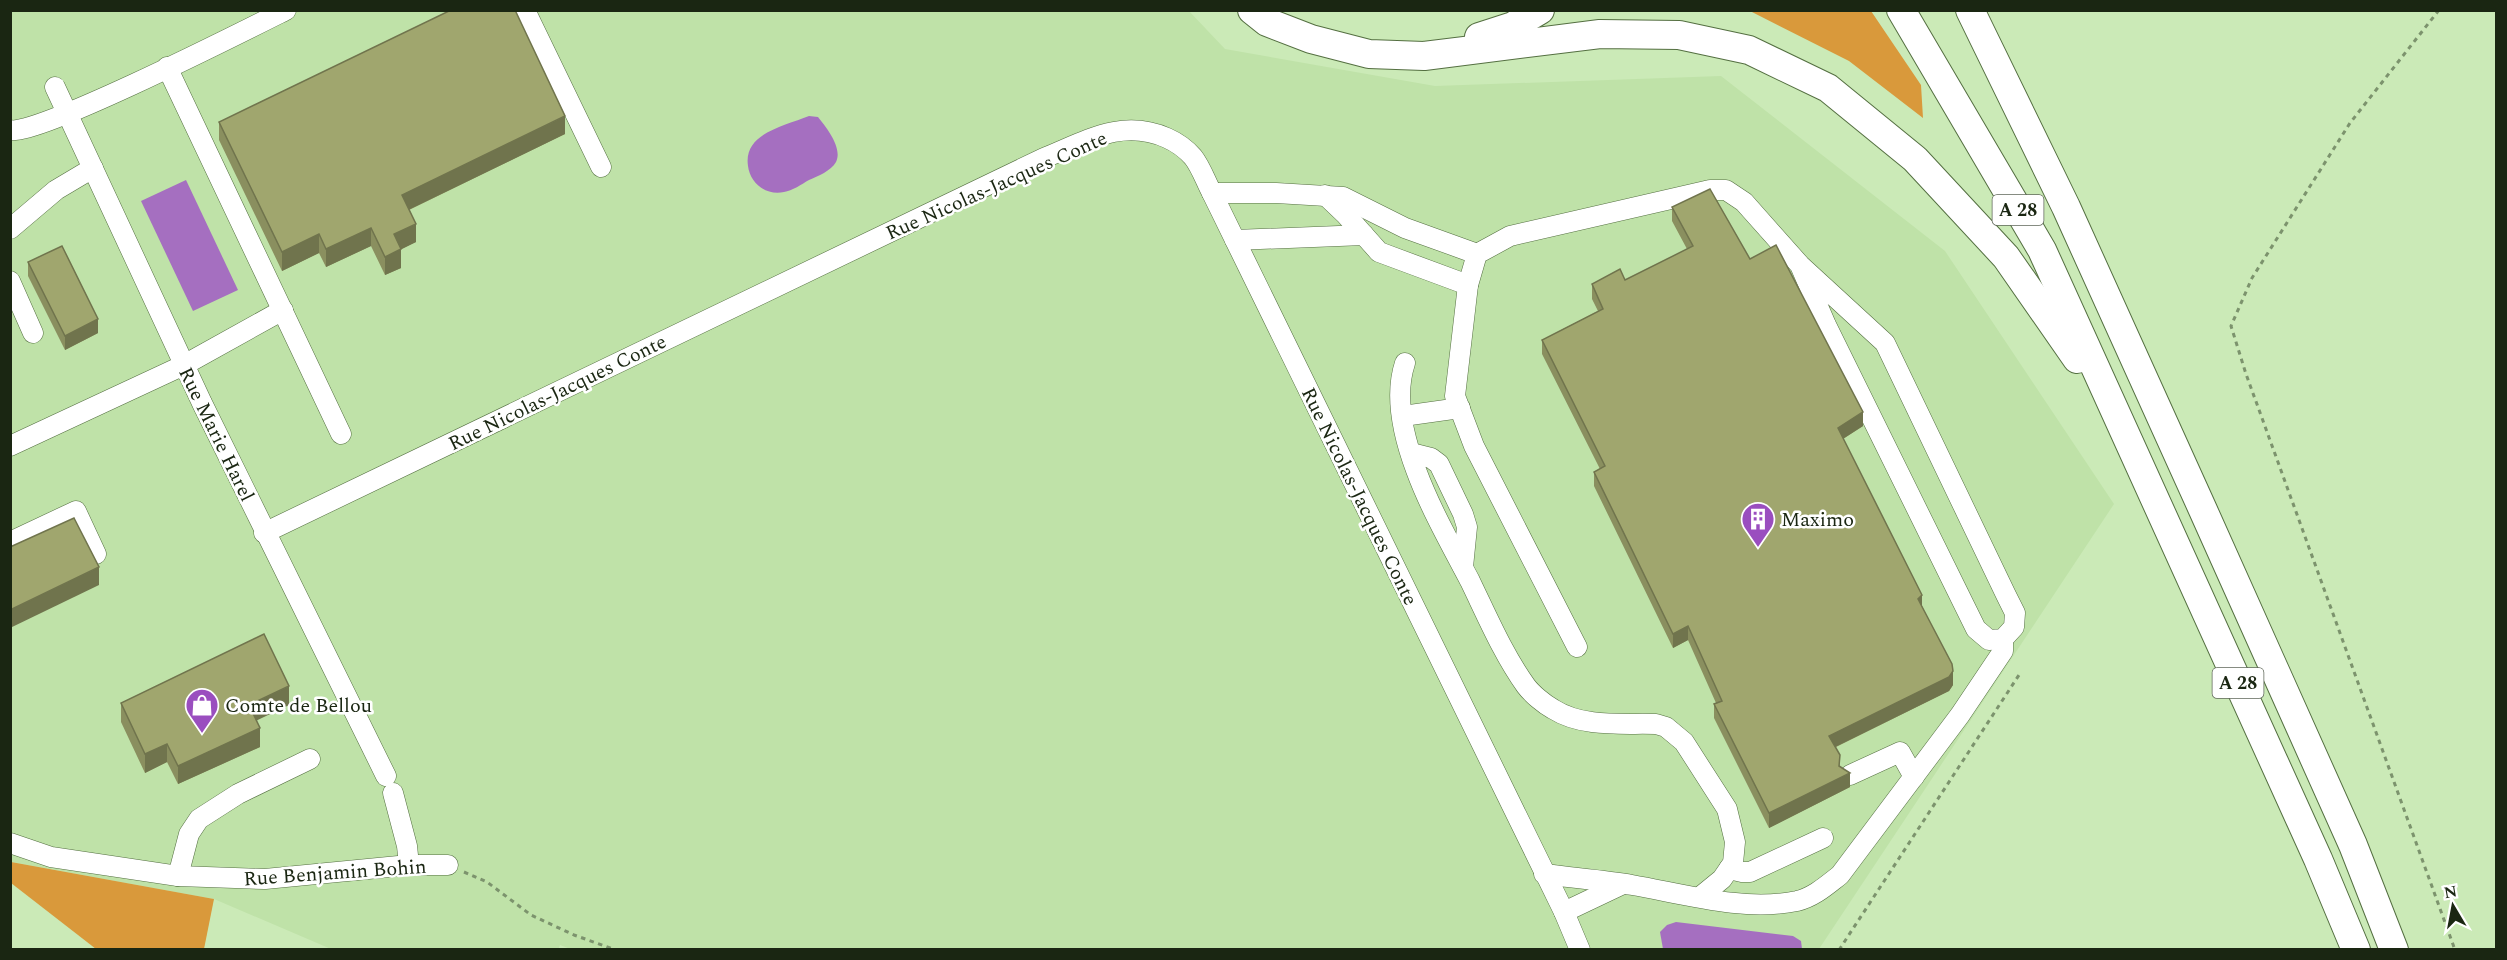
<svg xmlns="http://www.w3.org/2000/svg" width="2507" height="960" viewBox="0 0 2507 960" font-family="Spectral,serif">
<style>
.built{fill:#bfe2a8}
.forest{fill:#d9993b}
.water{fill:#a56fc0}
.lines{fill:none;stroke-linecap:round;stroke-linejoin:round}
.minor-casing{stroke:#546f41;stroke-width:21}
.highway-casing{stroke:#546f41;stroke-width:30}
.path{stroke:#7c936d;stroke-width:3;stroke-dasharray:4.5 4.5;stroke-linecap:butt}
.minor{stroke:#fff;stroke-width:20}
.highway{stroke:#fff;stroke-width:28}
.wall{fill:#8a8f5f}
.shaded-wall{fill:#70744d}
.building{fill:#a0a66e;stroke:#70744d;stroke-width:1.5}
.labels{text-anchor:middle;stroke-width:5;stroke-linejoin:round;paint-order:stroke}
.shield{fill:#fff;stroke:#5f6759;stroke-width:1.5}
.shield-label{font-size:18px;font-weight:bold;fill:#1a2612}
.street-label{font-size:20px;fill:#1a2612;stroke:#fff}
.poi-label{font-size:20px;fill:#1a2612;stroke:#fff;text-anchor:start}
</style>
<rect width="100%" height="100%" fill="#cbeab7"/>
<path class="built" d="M1188 10 1225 49 1435 86 1721 76 1945 251 2114 504 1819 949 573 950 560 945 558 950 331 949 214 899 11 862 10 11Z"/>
<g class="forest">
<path d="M1750 11H1871L1921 85 1923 118 1849 61Z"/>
<path d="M11 862 214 899 204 949H96L11 883Z"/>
</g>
<g class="water">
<path d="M809 116 818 117C826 127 843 148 836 162 831 171 818 176 809 180 802 184 792 191 784 192 766 196 750 183 748 166 743 133 785 126 809 116Z"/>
<path d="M186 180 238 290 193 311 141 201Z"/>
<path d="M1676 922 1793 936 1801 941 1802 949H1663L1660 932 1667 925Z"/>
</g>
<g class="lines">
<defs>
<g id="minor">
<path d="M525 10 601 167"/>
<path d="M167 67 341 434"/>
<path d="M55 87 202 403 386 776"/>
<path d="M10 130C33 138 250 28 286 10"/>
<path d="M1212 193H1276L1343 197 1405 228 1477 254"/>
<path d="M1325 195 1346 215 1379 252 1468 285"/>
<path d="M10 229 56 190 93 168"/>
<path d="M1235 240 1364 235"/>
<path d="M10 281 33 333"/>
<path d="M1405 363C1394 396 1404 438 1416 470 1430 508 1451 545 1470 581 1487 616 1503 654 1526 686 1532 694 1544 704 1553 709 1583 728 1622 723 1656 724L1666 727 1684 742 1727 809 1735 842 1733 863 1722 879 1700 897"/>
<path d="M1403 416 1460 408"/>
<path d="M10 446 184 365 283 310"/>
<path d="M1411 453 1431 458 1439 464 1463 514 1467 527 1463 567"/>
<path d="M264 533 1044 158C1086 141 1122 118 1167 138 1176 142 1186 149 1193 157 1201 167 1206 182 1212 193L1564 912 1580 950"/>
<path d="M10 542 76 511 96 554"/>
<path d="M1577 647 1474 446 1455 396 1468 285 1477 254 1510 236 1710 190H1726L1744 202 1800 265 1885 343 2006 595 2015 613 2014 627 2003 639 1989 640 1976 629 1826 325 1800 265"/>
<path d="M1850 775 1900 752 1914 777"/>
<path d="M393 793 407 846 409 865"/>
<path d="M10 843 51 857 178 876 265 879 409 865H448"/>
<path d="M1729 869 1742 872H1750L1823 838"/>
<path d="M1544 874C1573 878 1603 880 1632 885 1684 894 1744 912 1797 901 1814 897 1827 885 1840 875L1960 715 2003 651V639"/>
<path d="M178 876 189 834 199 819 238 794 310 759"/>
<path d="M1564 912 1623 884"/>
</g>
<g id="highway">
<path d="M1252 10 1267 22 1311 39 1369 54 1424 56 1600 34 1679 35 1749 50 1828 88 1915 159 2006 257 2077 359"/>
<path d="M1901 10 2042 250 2318 859 2356 950"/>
<path d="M1970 10 2066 207 2203 510 2353 845 2394 950"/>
<path d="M1479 37 1513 26 1540 10"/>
</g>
</defs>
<use href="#minor" class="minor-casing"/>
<use href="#highway" class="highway-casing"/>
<g class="path">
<path d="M2439 10 2350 123 2252 278 2231 326 2246 374 2455 950"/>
<path d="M464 872 487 882 531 915 574 935 616 950"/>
<path d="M1839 950 2019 675"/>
</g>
<use href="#minor" class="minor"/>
<use href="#highway" class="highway"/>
</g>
<g class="wall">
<path d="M219 122 565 134 409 210 416 242 401 249V268L385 275 371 246 326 267 319 253 282 271 219 140Z"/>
<path d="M1672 207 1750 259 1863 426 1843 439 1922 606 1953 685 1949 691 1836 747 1840 767 1850 787 1769 828 1714 718V704L1716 703 1688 640 1673 648 1594 486V472L1600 469 1542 354V340L1598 311 1592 299V284L1625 280 1687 249 1672 221Z"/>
<path d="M28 262 98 333 65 350 28 276Z"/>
<path d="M121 703 289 705 256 720 260 747 178 784 167 762 145 773 121 722Z"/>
</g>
<g class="shaded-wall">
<path d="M565 116V134L402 213V195Z"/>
<path d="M416 224V242L394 253V234Z"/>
<path d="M371 228V246L326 267V249Z"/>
<path d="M319 234V253L282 271V252Z"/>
<path d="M401 249V268L385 275V257Z"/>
<path d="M98 319V333L65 350V336Z"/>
<path d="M1863 412V426L1838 442V428Z"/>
<path d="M99 567V585L10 628V610Z"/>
<path d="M1922 595V609L1918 599Z"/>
<path d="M1688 626V640L1673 648V634Z"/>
<path d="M1953 671V685L1949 691 1829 750V736Z"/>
<path d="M289 686V705L249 724V705Z"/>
<path d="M260 728V747L178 784V766Z"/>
<path d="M167 744V762L145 773V754Z"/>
<path d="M1850 773V787L1769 828V813Z"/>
</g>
<g class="building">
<path d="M451 10H515L565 116 402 195 416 224 394 234 401 249 385 257 371 228 326 249 319 234 282 252 219 122Z"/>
<path d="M1710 189 1750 259 1776 245 1863 412 1838 428 1922 595 1918 599 1952 664 1953 671 1949 677 1829 736 1840 755 1839 766 1850 773 1769 813 1714 704 1722 701 1688 626 1673 634 1594 472 1605 466 1542 340 1603 309 1592 284 1620 269 1625 280 1693 246 1672 207Z"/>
<path d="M62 246 98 319 65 336 28 262Z"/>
<path d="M74 518 99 567 10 610V547Z"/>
<path d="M264 634 289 686 249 705 260 728 178 766 167 744 145 754 121 703Z"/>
</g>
<defs>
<symbol id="building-pin" viewBox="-11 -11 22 30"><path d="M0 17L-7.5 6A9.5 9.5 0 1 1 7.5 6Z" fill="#9a4ebf" stroke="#fff"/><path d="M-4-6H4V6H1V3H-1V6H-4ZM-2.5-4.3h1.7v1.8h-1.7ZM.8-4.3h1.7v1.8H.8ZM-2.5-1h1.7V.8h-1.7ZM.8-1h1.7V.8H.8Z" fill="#fff"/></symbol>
<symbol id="shop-pin" viewBox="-11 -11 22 30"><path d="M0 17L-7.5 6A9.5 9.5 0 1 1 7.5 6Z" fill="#9a4ebf" stroke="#fff"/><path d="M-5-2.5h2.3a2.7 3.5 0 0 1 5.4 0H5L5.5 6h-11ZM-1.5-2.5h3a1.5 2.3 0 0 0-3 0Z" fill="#fff"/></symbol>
</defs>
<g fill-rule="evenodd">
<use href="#building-pin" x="1739" y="500" width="38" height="52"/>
<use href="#shop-pin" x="183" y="686" width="38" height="52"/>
</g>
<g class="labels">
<g class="shield">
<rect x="1992.5" y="195" width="51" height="30" rx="4.5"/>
<rect x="2212.5" y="668" width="51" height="30" rx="4.5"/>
</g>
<g class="shield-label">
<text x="2018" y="216">A 28</text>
<text x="2238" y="689">A 28</text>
</g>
<g class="street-label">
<text transform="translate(996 185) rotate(-24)" y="7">Rue Nicolas-Jacques Conte</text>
<text transform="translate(557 392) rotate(-26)" y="7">Rue Nicolas-Jacques Conte</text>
<text transform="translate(217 434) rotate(64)" y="7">Rue Marie Harel</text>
<text transform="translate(1360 496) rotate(64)" y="7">Rue Nicolas-Jacques Conte</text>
<text transform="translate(335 872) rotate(-4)" y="7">Rue Benjamin Bohin</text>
</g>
<g class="poi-label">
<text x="1781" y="526">Maximo</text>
<text x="225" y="712">Comte de Bellou</text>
</g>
</g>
<rect width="2507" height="960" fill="none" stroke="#1a2612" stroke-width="24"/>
<g transform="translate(2453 906) rotate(350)" stroke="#ffffff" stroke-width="4.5" paint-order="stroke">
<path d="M0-4.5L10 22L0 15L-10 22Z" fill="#1a2612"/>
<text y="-9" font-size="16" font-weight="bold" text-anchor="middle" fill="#1a2612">N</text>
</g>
</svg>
